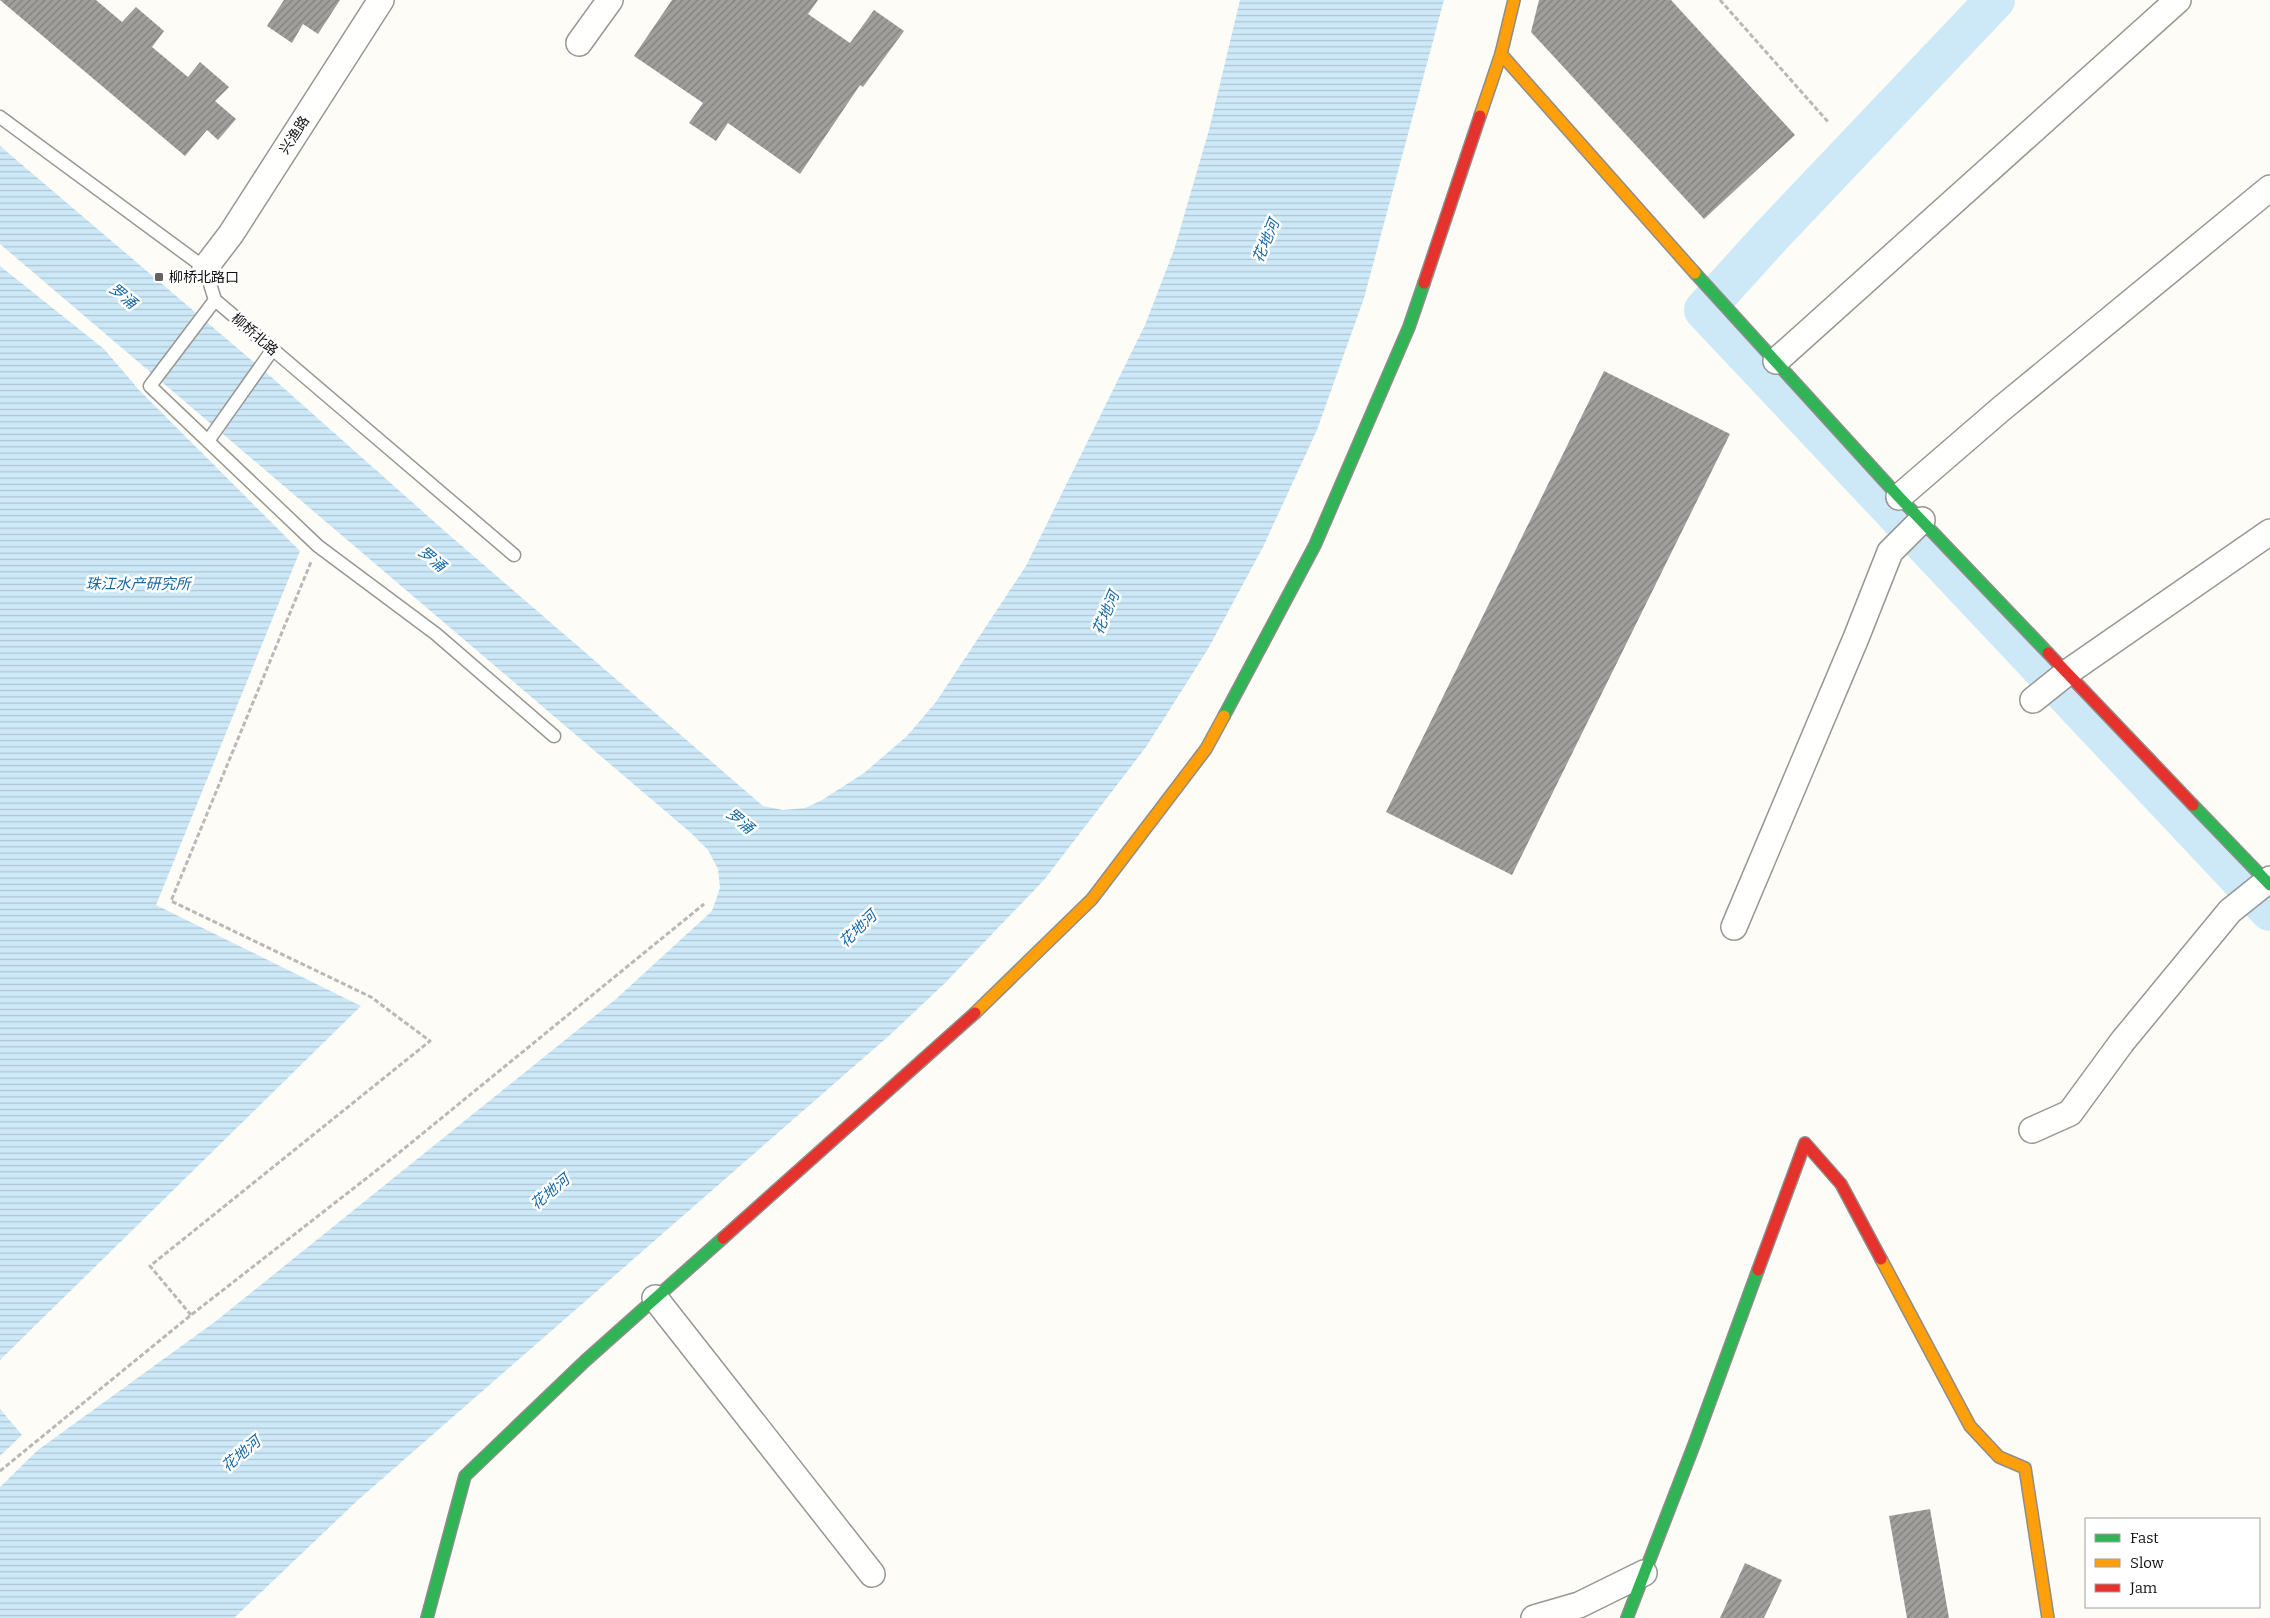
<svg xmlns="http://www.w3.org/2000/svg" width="2270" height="1618" viewBox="0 0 2270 1618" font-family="Bitter,'Noto Sans SC',serif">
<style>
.water{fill:url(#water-rules)}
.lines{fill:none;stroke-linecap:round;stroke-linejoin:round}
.river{stroke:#cde8f7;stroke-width:40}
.building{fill:url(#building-hatch)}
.lane-casing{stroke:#979795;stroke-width:15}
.street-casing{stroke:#979795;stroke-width:28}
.fast-casing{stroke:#8e8d8b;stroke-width:14}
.slow-casing{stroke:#8e8d8b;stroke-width:14}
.jam-casing{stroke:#8e8d8b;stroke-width:14}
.path{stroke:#b9b9b8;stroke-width:3;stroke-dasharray:5 2.5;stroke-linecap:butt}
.lane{stroke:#fffffe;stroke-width:12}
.street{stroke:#fffffe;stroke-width:25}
.fast{stroke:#30b455;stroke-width:11}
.slow{stroke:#ff9f0a;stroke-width:11}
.jam{stroke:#e5322d;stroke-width:11}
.poi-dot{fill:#646362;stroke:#fff;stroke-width:2}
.labels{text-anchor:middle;stroke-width:5;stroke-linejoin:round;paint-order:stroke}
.street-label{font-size:14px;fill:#111;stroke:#fff}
.poi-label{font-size:14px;fill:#111;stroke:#fff;text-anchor:start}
.water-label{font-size:15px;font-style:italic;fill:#1768a6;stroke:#fff}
</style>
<defs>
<pattern id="water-rules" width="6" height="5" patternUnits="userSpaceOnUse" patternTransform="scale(1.25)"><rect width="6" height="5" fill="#cde8f7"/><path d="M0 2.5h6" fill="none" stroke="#afc6d3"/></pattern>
<pattern id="building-hatch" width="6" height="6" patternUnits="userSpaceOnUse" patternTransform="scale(1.25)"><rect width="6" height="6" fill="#a19f9c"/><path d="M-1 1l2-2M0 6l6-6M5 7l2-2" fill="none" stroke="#82807e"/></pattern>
</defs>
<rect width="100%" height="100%" fill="#fdfcf7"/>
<g class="water">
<path d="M1240 0H1444L1364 298 1317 430 1263 547 1208 649 1146 747 1044 880 945 983 891 1034 358 1500 234 1618H0V1487L38 1450 216 1321 616 999 712 911 720 888 718 869 708 850 691 833 0 244V146L269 375 448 534 763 806 783 810 805 808 822 800 864 773 907 736 936 702 1026 566 1145 325 1174 250 1209 130Z"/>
<path d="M0 266 104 349 140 391 300 551 156 905 361 1006 0 1360Z"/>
<path d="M0 1409 22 1435 0 1456Z"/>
</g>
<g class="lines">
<path class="river" d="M1995 0 1771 236 1704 310 2270 911"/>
</g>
<g class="building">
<path d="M0 0H96L122 22 136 7 164 31 152 47 188 77 200 62 229 87 215 101 236 119 218 140 207 130 185 156Z"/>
<path d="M284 0H340L318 34 303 24 292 43 267 26Z"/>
<path d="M672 0H818L808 14 850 43 874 10 904 31 863 87 860 85 800 174 728 123 716 141 689 123 703 103 634 56Z"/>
<path d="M1539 0H1671L1795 135 1704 219 1531 32Z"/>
<path d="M1604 371 1730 434 1512 875 1386 812Z"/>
<path d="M1930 1509 1949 1618H1907L1889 1516Z"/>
<path d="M1745 1563 1782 1580 1764 1618H1720Z"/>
</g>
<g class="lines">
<defs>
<g id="lane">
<path d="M0 117 205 268 215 300 514 555"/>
<path d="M215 300 150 386 318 546 436 634 554 736"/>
<path d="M208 441 273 349"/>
</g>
<g id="street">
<path d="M579 43 610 0"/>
<path d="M205 268 231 234 381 0"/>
<path d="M1776 361 2178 0"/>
<path d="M1899 497 2001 409 2270 188"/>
<path d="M2033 700 2068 672 2270 532"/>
<path d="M1734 927 1856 638 1890 552 1922 520"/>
<path d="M2032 1130 2070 1113 2122 1042 2230 911 2270 879"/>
<path d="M655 1298 872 1574"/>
<path d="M1534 1618 1579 1605 1644 1573"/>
</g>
<g id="fast">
<path d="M1695 273 1899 497 2048 653"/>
<path d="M1224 716 1315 545 1409 327 1424 283"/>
<path d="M2193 805 2270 885"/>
<path d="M427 1618 465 1476 585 1361 723 1238"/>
<path d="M1627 1618 1694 1445 1758 1270"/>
</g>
<g id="slow">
<path d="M1501 54 1695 273"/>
<path d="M1480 116 1501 54 1514 0"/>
<path d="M975 1013 1092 899 1206 749 1224 716"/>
<path d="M1881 1259 1970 1426 1999 1457 2025 1468 2048 1618"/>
</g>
<g id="jam">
<path d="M1424 283 1480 116"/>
<path d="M2048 653 2193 805"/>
<path d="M723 1238 975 1013"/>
<path d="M1758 1270 1805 1143 1841 1184 1881 1259"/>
</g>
</defs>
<use href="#lane" class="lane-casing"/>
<use href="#street" class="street-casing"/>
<use href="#fast" class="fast-casing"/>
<use href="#slow" class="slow-casing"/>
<use href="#jam" class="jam-casing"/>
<g class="path">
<path d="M1720 0 1829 123"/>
<path d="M191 1315 150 1266 430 1041 371 997 171 901 311 562"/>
<path d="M0 1471 191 1315 395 1156 704 904"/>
</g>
<use href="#lane" class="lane"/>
<use href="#street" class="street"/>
<use href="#fast" class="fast"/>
<use href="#slow" class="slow"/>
<use href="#jam" class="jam"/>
</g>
<rect class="poi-dot" x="154" y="272" width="10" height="10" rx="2.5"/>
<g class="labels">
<g class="street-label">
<text transform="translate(294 135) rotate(-57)" y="5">兴渔路</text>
<text transform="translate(255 334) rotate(41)" y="5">柳桥北路</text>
</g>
<g class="poi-label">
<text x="169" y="282">柳桥北路口</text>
</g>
<g class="water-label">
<text transform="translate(1266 241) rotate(-67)" y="5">花地河</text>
<text transform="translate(123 296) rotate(40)" y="5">罗涌</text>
<text transform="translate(432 559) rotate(40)" y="5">罗涌</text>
<text x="138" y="589">珠江水产研究所</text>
<text transform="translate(1106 613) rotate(-67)" y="5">花地河</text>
<text transform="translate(740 821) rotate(40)" y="5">罗涌</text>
<text transform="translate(858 929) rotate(-44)" y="5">花地河</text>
<text transform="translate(550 1192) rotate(-40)" y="5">花地河</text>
<text transform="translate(241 1454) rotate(-40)" y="5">花地河</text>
</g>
</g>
<rect x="2085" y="1518" width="175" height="90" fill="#ffffff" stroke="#a0a0a0"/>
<rect x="2095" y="1534" width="25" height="8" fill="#30b455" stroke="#a0a0a0"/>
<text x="2130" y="1543" font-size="15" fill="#111111">Fast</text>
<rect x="2095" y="1559" width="25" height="8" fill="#ff9f0a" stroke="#a0a0a0"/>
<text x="2130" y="1568" font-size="15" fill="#111111">Slow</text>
<rect x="2095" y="1584" width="25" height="8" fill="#e5322d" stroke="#a0a0a0"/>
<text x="2130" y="1593" font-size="15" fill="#111111">Jam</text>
</svg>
